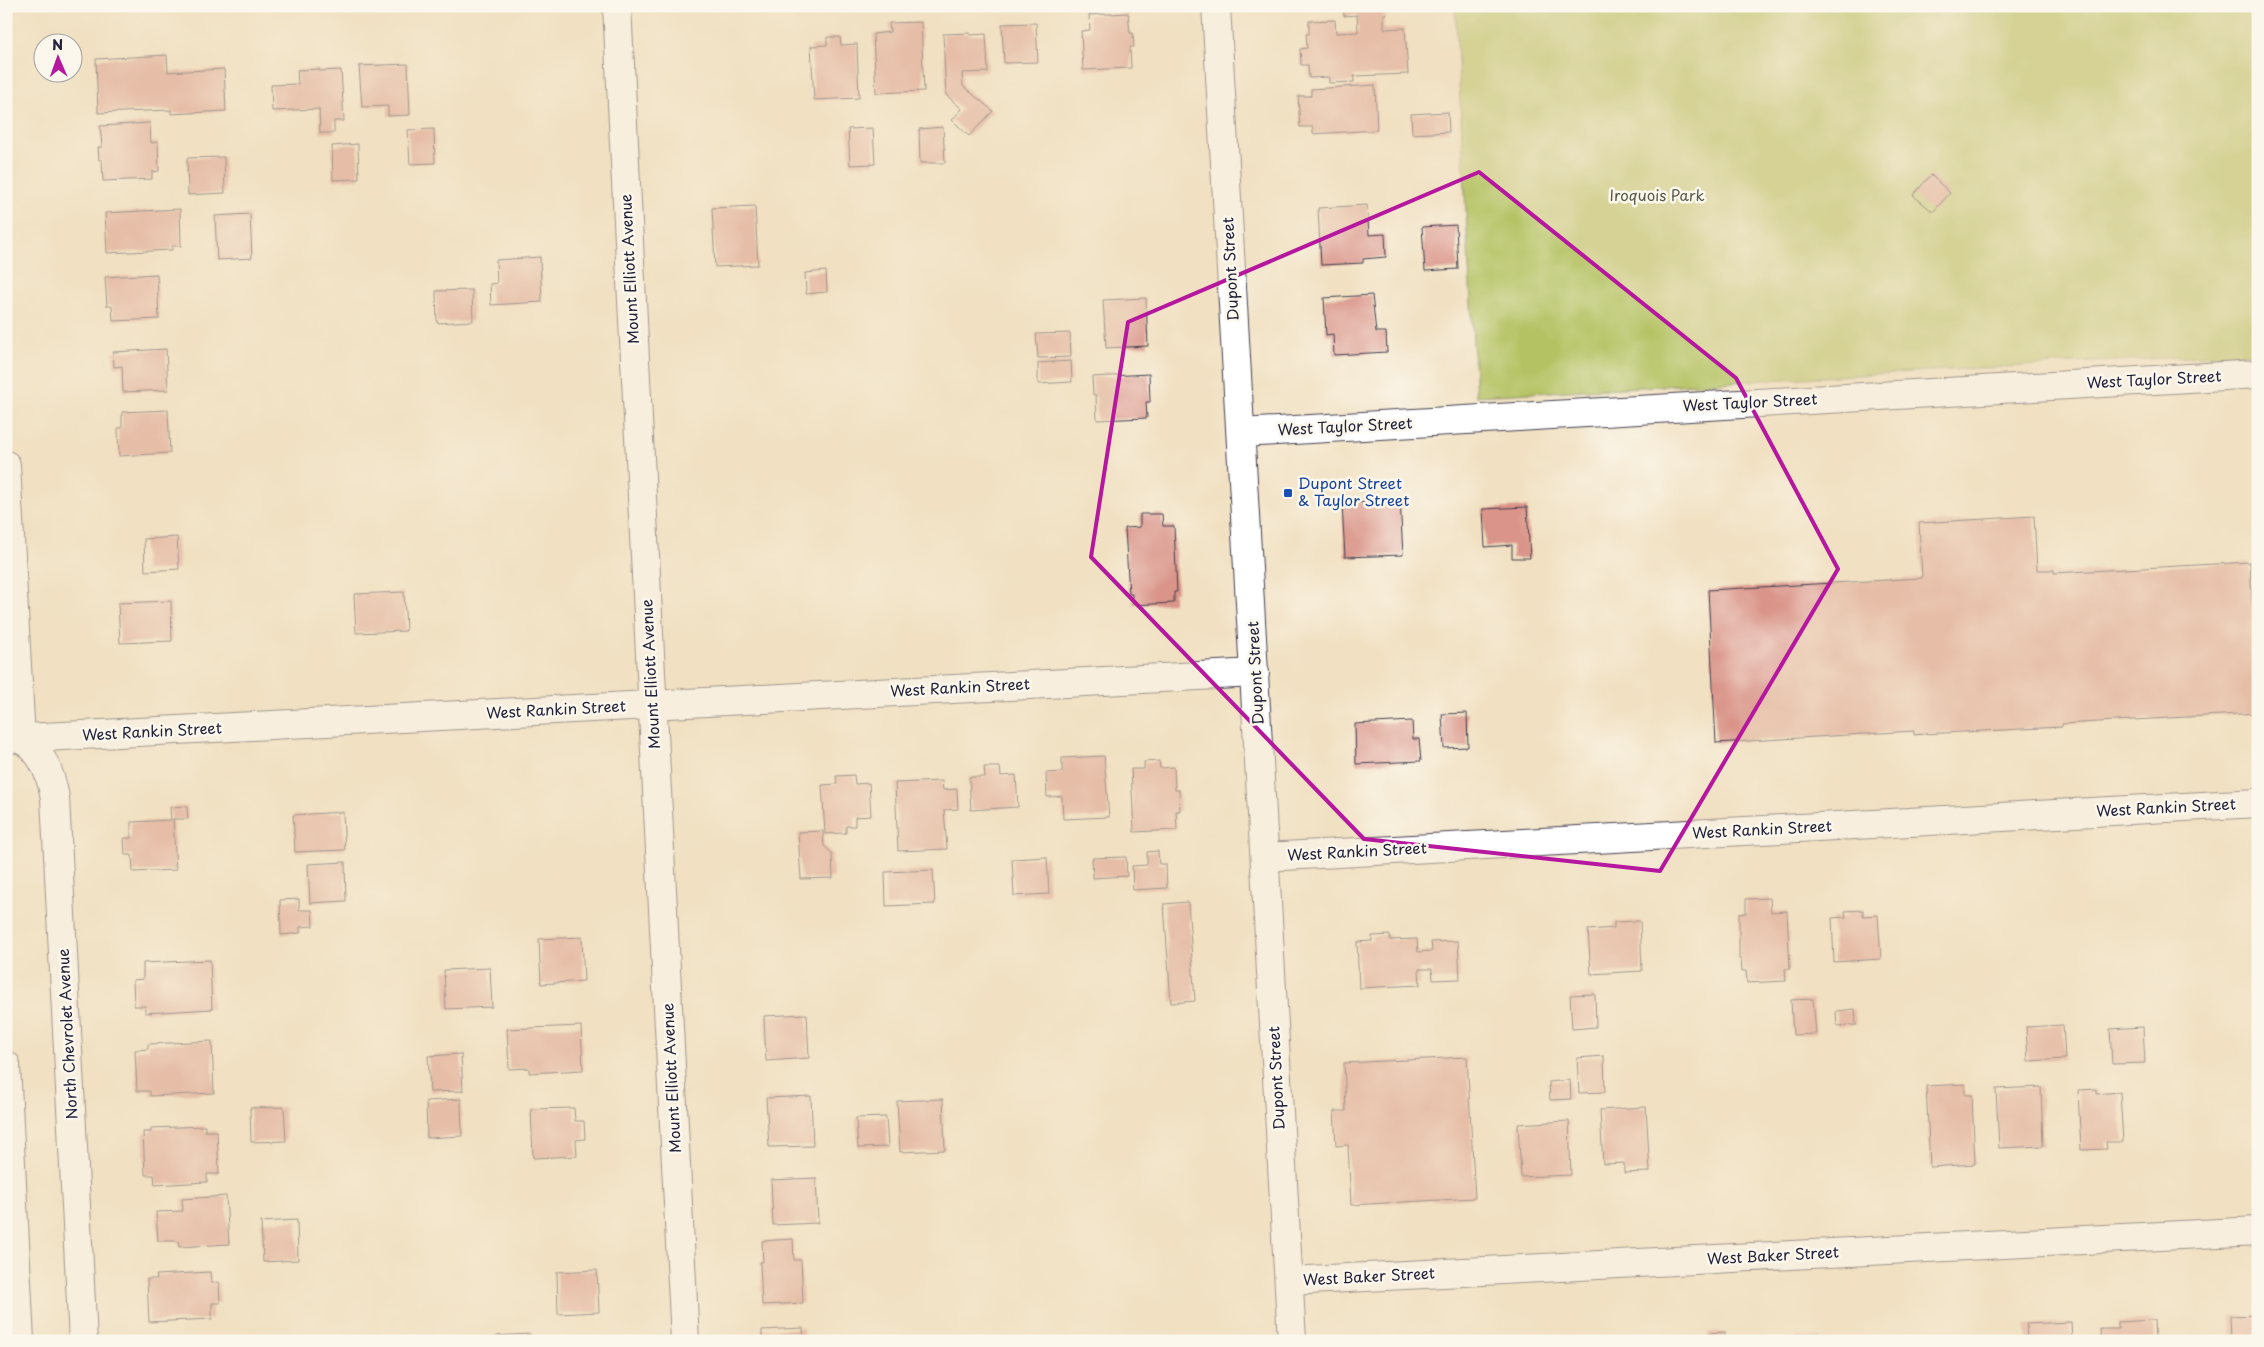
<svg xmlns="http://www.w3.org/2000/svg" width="2264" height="1347" viewBox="0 0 2264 1347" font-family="'Playpen Sans',sans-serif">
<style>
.green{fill:#b5c263;stroke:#6c724f}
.building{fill:#da9489}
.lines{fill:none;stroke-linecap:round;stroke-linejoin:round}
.minor-casing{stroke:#413e4f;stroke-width:30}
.minor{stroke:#fff;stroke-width:28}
.marked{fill:none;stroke:#b5179e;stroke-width:4;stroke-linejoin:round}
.transit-dot{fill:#1a4fb4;stroke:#fbf7ec;stroke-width:2}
.labels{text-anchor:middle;stroke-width:5;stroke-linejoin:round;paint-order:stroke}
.park-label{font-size:15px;fill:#555a49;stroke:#fbf7ec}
.street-label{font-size:15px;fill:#22223b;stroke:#fbf7ec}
.transit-label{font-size:15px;fill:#164399;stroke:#fbf7ec;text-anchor:start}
</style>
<rect width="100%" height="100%" fill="#fbf7ec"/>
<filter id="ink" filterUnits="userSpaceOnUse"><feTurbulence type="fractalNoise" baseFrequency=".02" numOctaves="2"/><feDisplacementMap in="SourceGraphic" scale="10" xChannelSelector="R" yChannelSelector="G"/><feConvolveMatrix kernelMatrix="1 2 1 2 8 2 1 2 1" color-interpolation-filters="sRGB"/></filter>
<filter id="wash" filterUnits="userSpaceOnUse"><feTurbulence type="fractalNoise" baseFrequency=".0096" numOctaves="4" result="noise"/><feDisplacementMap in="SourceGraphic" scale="20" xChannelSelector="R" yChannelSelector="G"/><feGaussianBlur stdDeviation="1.12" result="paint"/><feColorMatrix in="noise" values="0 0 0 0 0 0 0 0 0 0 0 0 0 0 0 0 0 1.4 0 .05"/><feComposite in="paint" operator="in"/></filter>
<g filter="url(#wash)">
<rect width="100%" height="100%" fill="#f1e0c1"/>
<path class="green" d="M1455 6H2258V353L1476 396Z"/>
<g id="blocks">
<g class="building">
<path d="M1343 6H1386L1387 14H1384V29L1405 28 1408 74 1354 76V82L1329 83V77L1309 78 1308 65H1301L1300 49 1307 48 1306 34H1309V21L1335 20 1336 33 1358 32 1357 15 1344 16Z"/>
<path d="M1128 13 1130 33H1133L1134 47H1130L1131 68 1083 70 1081 31 1090 30 1089 15Z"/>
<path d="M921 22 924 91 876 93 873 34 890 32 889 23Z"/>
<path d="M1036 23 1038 62 1004 63 1002 24Z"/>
<path d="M970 33V35L986 34 988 72 962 73 963 86 993 111 969 136 952 120 962 109 946 95 943 34Z"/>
<path d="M827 37H840L841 45 857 44 859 98 814 100 811 46 827 45Z"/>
<path d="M167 55 168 72 224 69 226 111 171 114V110L98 113 96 59Z"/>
<path d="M408 64 410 115 388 116V106L362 107 359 66Z"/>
<path d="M319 69V71L341 70 344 121H334V133H320L319 109 272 111 271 85 298 84 297 70Z"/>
<path d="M1375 85 1377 130 1313 134V127H1300L1298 96H1311V89Z"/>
<path d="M1448 112 1449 132 1412 134 1411 114Z"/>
<path d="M150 123 151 143 158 142 159 171 152 172V179L103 181 102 160H99L98 147H102L100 126Z"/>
<path d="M943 127 945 163H920L919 129Z"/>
<path d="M873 128 875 164 850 165 848 129Z"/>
<path d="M434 129 435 163 410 164 408 130Z"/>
<path d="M358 144 359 179 333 180 332 146Z"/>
<path d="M224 157 225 193 188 195 187 158Z"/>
<path d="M1931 175 1950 193 1933 212 1913 195Z"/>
<path d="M1367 205 1369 235 1385 234 1386 257 1363 259V263L1321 265 1318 208Z"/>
<path d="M755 206 758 265 715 267 712 208Z"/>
<path d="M180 209 181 246H172V250L107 253 105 213Z"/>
<path d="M250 214 252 258 217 260 215 216Z"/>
<path d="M1456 225 1458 269 1425 271 1422 227Z"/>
<path d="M540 257 542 302 491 305 490 284 497 283 496 260Z"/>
<path d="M826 271 827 292 806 294 805 273Z"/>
<path d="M157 274 159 319 113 321 112 306H107L105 277Z"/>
<path d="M472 290 473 321 437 323 436 291Z"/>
<path d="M1372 295 1376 332H1386L1387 352 1334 355 1333 334 1326 335 1324 298Z"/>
<path d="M1146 298 1148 346 1106 348 1103 300Z"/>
<path d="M1070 333 1071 357 1038 358 1036 334Z"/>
<path d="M166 349 168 390 123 392 122 366 114 367 113 352Z"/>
<path d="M1071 361 1072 382 1038 384V363Z"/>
<path d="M1149 374 1150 402H1146L1147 418 1097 420 1096 395H1093L1092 377Z"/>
<path d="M168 410 170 453 119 456 118 428H122V412Z"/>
<path d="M1400 500 1403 555 1345 557 1342 504Z"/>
<path d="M1527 507 1530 558H1512V545L1485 547 1483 509Z"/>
<path d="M1140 514H1162L1163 526H1174L1177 592H1174V603L1132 605V594H1129L1125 528 1140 527Z"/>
<path d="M2034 516 2037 570H2054V573L2250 562 2258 713 2062 724V727L1923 734 1914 735V731L1716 743 1708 590 1922 578 1919 523Z"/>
<path d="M177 537 179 569 145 571 144 539Z"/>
<path d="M404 592 406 631 356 633 354 594Z"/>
<path d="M171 601 172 641 120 643 118 603Z"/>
<path d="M1467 713 1468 747 1444 748 1442 714Z"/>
<path d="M1412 721 1413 739H1419L1421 761 1356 764 1355 724Z"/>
<path d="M1104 756 1109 817 1063 819 1062 796 1047 797 1046 773 1062 772V758Z"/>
<path d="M1159 761 1160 768 1174 767 1175 790H1179L1180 811H1176L1177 830 1134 832 1131 769H1144V762Z"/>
<path d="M984 767H1000L1001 776 1016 775 1018 807 971 810 969 777H985Z"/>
<path d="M854 775 855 784 869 783 871 816 855 817V826H846V833L825 834 822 785 837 784 836 776Z"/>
<path d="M942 781 943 790 957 789 958 809 944 810 947 849 898 851 895 783Z"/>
<path d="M187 806 188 819H173L176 870 133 872 132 855H125L124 838H131V822L171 820 170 807Z"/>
<path d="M343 812 345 850 295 852 293 815Z"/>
<path d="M823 831 824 846 832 853 833 878 801 879 798 832Z"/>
<path d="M1158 851 1159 864H1166L1167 888 1133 890 1132 866 1147 865V852Z"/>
<path d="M1047 857 1049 894 1014 896 1012 859Z"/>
<path d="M1126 857 1127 876 1093 878 1092 858Z"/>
<path d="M345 862 346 901 310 903 308 864Z"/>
<path d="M933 870 935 904 886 906 885 872Z"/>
<path d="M1770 898 1771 912 1787 911 1790 969H1785L1786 981 1747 983 1746 971H1742L1741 959H1739V914L1746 913V899Z"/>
<path d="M299 899V910H312L313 926 300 927V933L281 935 280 900Z"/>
<path d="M1188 902 1195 1001 1171 1003 1164 904Z"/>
<path d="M1863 910V916L1878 915 1881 959 1834 962 1832 918 1846 917 1845 911Z"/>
<path d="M1640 921 1642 971 1591 974 1588 930 1614 928V922Z"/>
<path d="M1390 935V940L1417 939 1418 952 1432 951 1431 942 1458 941 1460 979 1433 980 1432 969H1419L1420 985 1359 988 1357 942 1372 941V936Z"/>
<path d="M582 937 584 981 541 984 539 939Z"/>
<path d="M210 960 212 1009 145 1013V1006H134L133 980 143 979V963Z"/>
<path d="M490 968 492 1007 446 1009 444 970Z"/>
<path d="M1595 994 1596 1027 1572 1029 1570 995Z"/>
<path d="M1813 999 1816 1034 1793 1035 1791 1000Z"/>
<path d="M1855 1009 1856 1025 1837 1026 1836 1011Z"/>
<path d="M807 1014 809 1058 766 1061 764 1016Z"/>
<path d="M2063 1025 2065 1059 2028 1061 2026 1027Z"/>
<path d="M581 1026 583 1070 529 1073V1068L509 1069 507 1029Z"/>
<path d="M2143 1027 2145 1063 2112 1064 2110 1029Z"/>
<path d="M212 1041 214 1093 150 1096V1091H137L135 1050 148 1049V1044Z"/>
<path d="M461 1054 463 1091 430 1092 428 1056Z"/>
<path d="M1604 1056 1605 1092 1579 1093 1577 1058Z"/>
<path d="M1467 1057 1475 1198 1351 1205 1348 1145 1336 1146 1335 1127 1334 1111H1346L1344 1063Z"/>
<path d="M1570 1080 1571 1099 1550 1100 1549 1082Z"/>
<path d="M1965 1084V1095H1972L1975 1164 1930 1167 1926 1086Z"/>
<path d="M2041 1087 2043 1146 1999 1148 1996 1089Z"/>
<path d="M2097 1089V1094L2120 1092 2123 1142H2106L2107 1149 2081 1150 2078 1090Z"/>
<path d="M811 1096 813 1146 769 1147 766 1098Z"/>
<path d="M461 1099 462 1136 427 1138 426 1101Z"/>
<path d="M943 1099 945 1150 900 1152 897 1101Z"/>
<path d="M284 1107 286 1141 251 1142 250 1108Z"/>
<path d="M1646 1107 1650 1172 1624 1173V1163L1603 1164 1600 1110Z"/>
<path d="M574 1108 575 1121H584L585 1139 576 1140 577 1156 533 1158 531 1109Z"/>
<path d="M886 1117 888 1147 858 1148 856 1118Z"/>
<path d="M1569 1121 1571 1175 1521 1177 1518 1124Z"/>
<path d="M205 1126V1131H217L219 1174H207V1182L155 1185 154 1175H145L143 1132H151V1128Z"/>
<path d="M816 1178 818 1223 773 1225 771 1180Z"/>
<path d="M226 1196 229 1244 179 1247 178 1241H158L156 1212 183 1211 182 1199Z"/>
<path d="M297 1220 298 1260 263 1262 261 1222Z"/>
<path d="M793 1239 794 1260H801L803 1303 762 1305 760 1262H763L762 1241Z"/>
<path d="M597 1270 599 1312 558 1314 557 1272Z"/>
<path d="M210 1272 211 1283 219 1282 220 1303H212V1319L149 1322 147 1279H157L156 1275Z"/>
<path d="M2258 1315V1341H2231L2230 1316Z"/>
<path d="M2154 1320 2155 1341H2101L2100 1329H2118V1322Z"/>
<path d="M2071 1322 2072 1341H2027L2026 1324Z"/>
<path d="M803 1328 804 1341H753V1338L762 1337V1330Z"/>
<path d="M1725 1332V1341H1710L1709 1333Z"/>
<path d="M530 1334 531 1341H496V1336Z"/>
<path d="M1820 1337 1821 1341H1794V1339Z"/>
<path d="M603 1338V1341H569L568 1339Z"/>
</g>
</g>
</g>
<g filter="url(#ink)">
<use href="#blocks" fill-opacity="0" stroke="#413e4f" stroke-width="1"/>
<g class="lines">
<defs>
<g id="minor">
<path d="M617 6 685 1341"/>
<path d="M1216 6 1292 1341"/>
<path d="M1241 433 2258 374"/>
<path d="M6 465 21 739"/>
<path d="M6 739 1255 673"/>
<path d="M21 739C43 751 51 775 55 798L83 1341"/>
<path d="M1265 857 2258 803"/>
<path d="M6 1065 20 1341"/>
<path d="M1289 1281 2258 1231"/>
</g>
</defs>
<use href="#minor" class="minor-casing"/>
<use href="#minor" class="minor"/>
</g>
</g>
<path d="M0 0H2264V1347H0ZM1479 172 1736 378 1838 569 1660 871 1364 839 1091 557 1128 322Z" fill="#f1e0c1" fill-opacity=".55" fill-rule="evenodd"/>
<path class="marked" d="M1479 172 1736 378 1838 569 1660 871 1364 839 1091 557 1128 322Z"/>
<rect class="transit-dot" x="1283" y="488" width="10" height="10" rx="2.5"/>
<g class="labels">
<g class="park-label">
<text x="1657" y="201">Iroquois Park</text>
</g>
<g class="street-label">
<text transform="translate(630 269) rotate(-93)" y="5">Mount Elliott Avenue</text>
<text transform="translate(1231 269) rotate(-93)" y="5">Dupont Street</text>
<text transform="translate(2154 380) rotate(-3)" y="5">West Taylor Street</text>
<text transform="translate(1750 403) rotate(-3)" y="5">West Taylor Street</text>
<text transform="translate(1345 427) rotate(-3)" y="5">West Taylor Street</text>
<text transform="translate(1256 673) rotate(-93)" y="5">Dupont Street</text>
<text transform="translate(651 674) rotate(-93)" y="5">Mount Elliott Avenue</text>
<text transform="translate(960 688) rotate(-3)" y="5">West Rankin Street</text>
<text transform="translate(556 710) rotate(-3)" y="5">West Rankin Street</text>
<text transform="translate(152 732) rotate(-3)" y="5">West Rankin Street</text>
<text transform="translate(2166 808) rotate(-3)" y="5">West Rankin Street</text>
<text transform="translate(1762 830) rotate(-3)" y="5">West Rankin Street</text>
<text transform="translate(1357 852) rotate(-3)" y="5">West Rankin Street</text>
<text transform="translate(68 1034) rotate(-93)" y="5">North Chevrolet Avenue</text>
<text transform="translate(672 1078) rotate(-93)" y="5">Mount Elliott Avenue</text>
<text transform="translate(1277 1078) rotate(-93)" y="5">Dupont Street</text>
<text transform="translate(1773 1256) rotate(-3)" y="5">West Baker Street</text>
<text transform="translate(1369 1277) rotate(-3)" y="5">West Baker Street</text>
</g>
<g class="transit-label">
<text x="1298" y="489">Dupont Street<tspan x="1298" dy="17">&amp; Taylor Street</tspan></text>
</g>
</g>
<rect width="2264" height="1347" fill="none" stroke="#fbf7ec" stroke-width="25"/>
<g transform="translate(58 58) rotate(358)"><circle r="24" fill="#fbf7ec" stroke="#a4a2a5"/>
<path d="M0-4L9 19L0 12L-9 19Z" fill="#b5179e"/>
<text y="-8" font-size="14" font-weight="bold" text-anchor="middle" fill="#22223b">N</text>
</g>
</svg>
